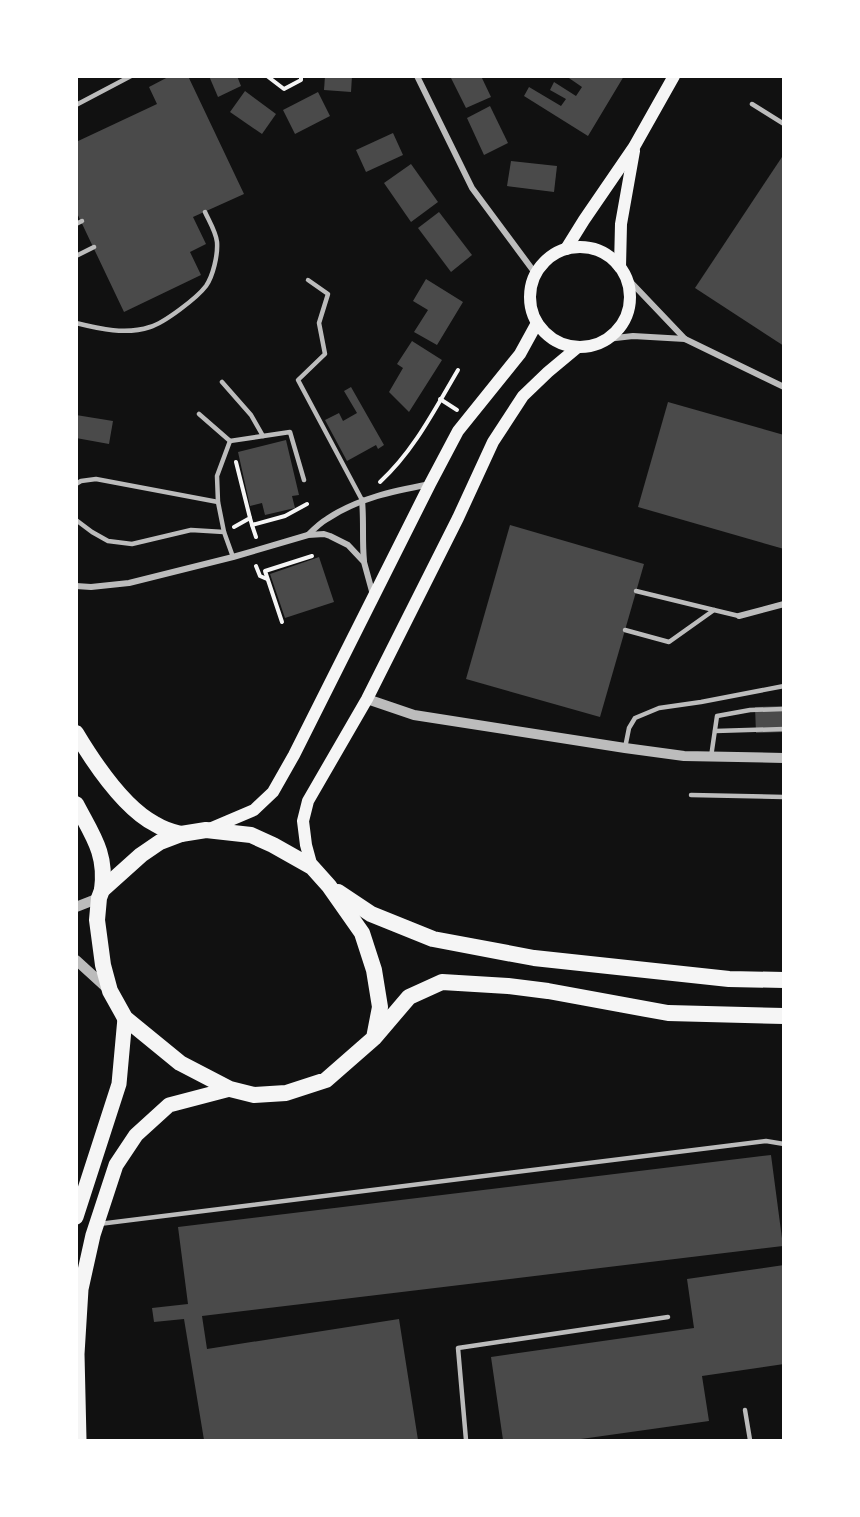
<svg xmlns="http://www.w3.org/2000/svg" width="860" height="1517" viewBox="0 0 860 1517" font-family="Helvetica,sans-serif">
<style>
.building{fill:#4a4a4a}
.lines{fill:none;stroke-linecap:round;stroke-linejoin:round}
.path{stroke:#f5f5f5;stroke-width:4}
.service{stroke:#bcbcbc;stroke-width:4.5}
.minor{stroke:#bcbcbc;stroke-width:6}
.tertiary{stroke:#bcbcbc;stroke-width:10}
.secondary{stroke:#f5f5f5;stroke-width:12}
.primary{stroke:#f5f5f5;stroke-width:15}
.trunk{stroke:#f5f5f5;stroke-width:16}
</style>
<rect width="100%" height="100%" fill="#111"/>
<g class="building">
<path d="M170 76H188L244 194 193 217 206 244 190 252 201 275 124 312 76 211V142L157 104 149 87Z"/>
<path d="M209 76H237L241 86 218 97Z"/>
<path d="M325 76H352L351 92 324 90Z"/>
<path d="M450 76H481L491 97 466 108Z"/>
<path d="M566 76H624L588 136 524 96 529 87 561 106 566 99 550 90 554 82 576 96 582 87Z"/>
<path d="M245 91 276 114 262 134 230 112Z"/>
<path d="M318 92 330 116 295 134 283 110Z"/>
<path d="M490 106 508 143 484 155 467 118Z"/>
<path d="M393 133 403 155 366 172 356 150Z"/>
<path d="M784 154V346L695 288Z"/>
<path d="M511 161 557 166 554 192 507 186Z"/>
<path d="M411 164 438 202 411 222 384 183Z"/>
<path d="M439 212 472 255 451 272 418 228Z"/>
<path d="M426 279 463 302 437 345 414 332 428 310 413 301Z"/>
<path d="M412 341 442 360 409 412 389 392 403 368 397 364Z"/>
<path d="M351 387 384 445 378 449 376 445 347 461 325 420 339 413 343 421 357 413 344 391Z"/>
<path d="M668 402 784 435V549L638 507Z"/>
<path d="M76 415 113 421 109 444 76 438Z"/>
<path d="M286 440 299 495 292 496 295 508 265 515 262 503 250 506 238 452Z"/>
<path d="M510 525 644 564 600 717 466 679Z"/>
<path d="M319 557 334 602 285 618 270 574Z"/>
<path d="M784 706V732L756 733 755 707Z"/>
<path d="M771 1155 783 1246 202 1316 207 1349 399 1319 418 1440H204L184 1319 154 1322 152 1308 188 1304 178 1227Z"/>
<path d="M784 1265V1364L702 1376 709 1421 574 1440H503L491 1357 694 1328 687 1279Z"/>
</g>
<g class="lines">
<g class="path">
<path d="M267 76 284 89 301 80V76"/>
<path d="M440 399 457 410"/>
<path d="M380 482C414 451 435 409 458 370"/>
<path d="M250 518 252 525 285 516 307 504"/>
<path d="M252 525 256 537"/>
<path d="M234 527 250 518 236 462"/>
<path d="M256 566 260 576 267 579"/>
<path d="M282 622 265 571 312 556"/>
</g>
<g class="service">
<path d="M752 104 784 124"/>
<path d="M76 105 131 76"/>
<path d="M76 224 82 221"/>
<path d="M76 256 94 247"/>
<path d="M308 280 328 294 319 323 325 354 298 380 362 500"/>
<path d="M76 323C100 329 126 335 150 327 164 323 197 298 206 286 213 276 218 255 217 242 216 232 209 221 205 212"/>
<path d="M222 382 251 415 263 436"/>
<path d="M199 414 230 441 217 476 218 502 224 532"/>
<path d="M230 441 290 432 304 480"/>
<path d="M76 484 81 481 96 479 218 502"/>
<path d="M76 520 92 532 108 541 132 544 191 530 224 532 233 557"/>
<path d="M636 591 714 610"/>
<path d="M625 630 669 642 714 610 739 616"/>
<path d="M715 731 784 729"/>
<path d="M625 748 629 728 635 718 659 708 701 702 784 686"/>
<path d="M711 757 717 716 750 710 784 709"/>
<path d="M691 795 784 797"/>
<path d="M99 1224 766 1141 784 1144"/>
<path d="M745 1410 750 1440"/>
<path d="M466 1440 458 1348 668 1317"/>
</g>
<g class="minor">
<path d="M417 76 472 188 535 273"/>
<path d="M625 276 685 339"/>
<path d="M607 339 633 336 685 339 784 387"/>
<path d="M362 500C364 521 362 541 364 561"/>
<path d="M309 534C314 529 320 523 327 519 358 498 394 491 430 484"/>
<path d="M76 586 91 587 129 583 233 557 308 535 324 534 330 536 348 545 364 562 373 595"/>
<path d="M739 616 784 604"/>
</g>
<g class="tertiary">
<path d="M367 699 414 715 625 748 684 756 784 758"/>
<path d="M76 907 99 898"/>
<path d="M76 960 110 991"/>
</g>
<g class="secondary">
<circle cx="580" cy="297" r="50"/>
<path d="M566 249 584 220 634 147 674 76"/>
<path d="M620 267 621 224 634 151"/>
<path d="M207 830 254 810 273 792 294 755 430 484 458 431 520 354 537 323"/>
<path d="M312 867 306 845 303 821 308 801 367 699 458 518 493 442 523 396 548 372 578 347"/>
</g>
<g class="primary">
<path d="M76 1217 119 1084 125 1018"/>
<path d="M79 1440 77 1354 81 1289 93 1235 116 1165 136 1135 169 1105 230 1089"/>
</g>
<g class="trunk">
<path d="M76 733C94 763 124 808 155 824 163 829 172 832 181 834"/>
<path d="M76 804C92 835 107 853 102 890"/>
<path d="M338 892 371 914 433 939 534 958 729 979 784 980"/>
<path d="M374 1038 380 1007 374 970 362 933 329 886 312 867 273 845 251 835 206 830 181 834 160 842 141 855 102 890 99 898 97 920 103 965 110 991 125 1018 180 1063 230 1089 254 1095 286 1093 326 1080 374 1038 409 997 442 982 508 986 548 991 668 1013 784 1016"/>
</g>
</g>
<rect width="860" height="1517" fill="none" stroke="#ffffff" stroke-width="156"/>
</svg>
